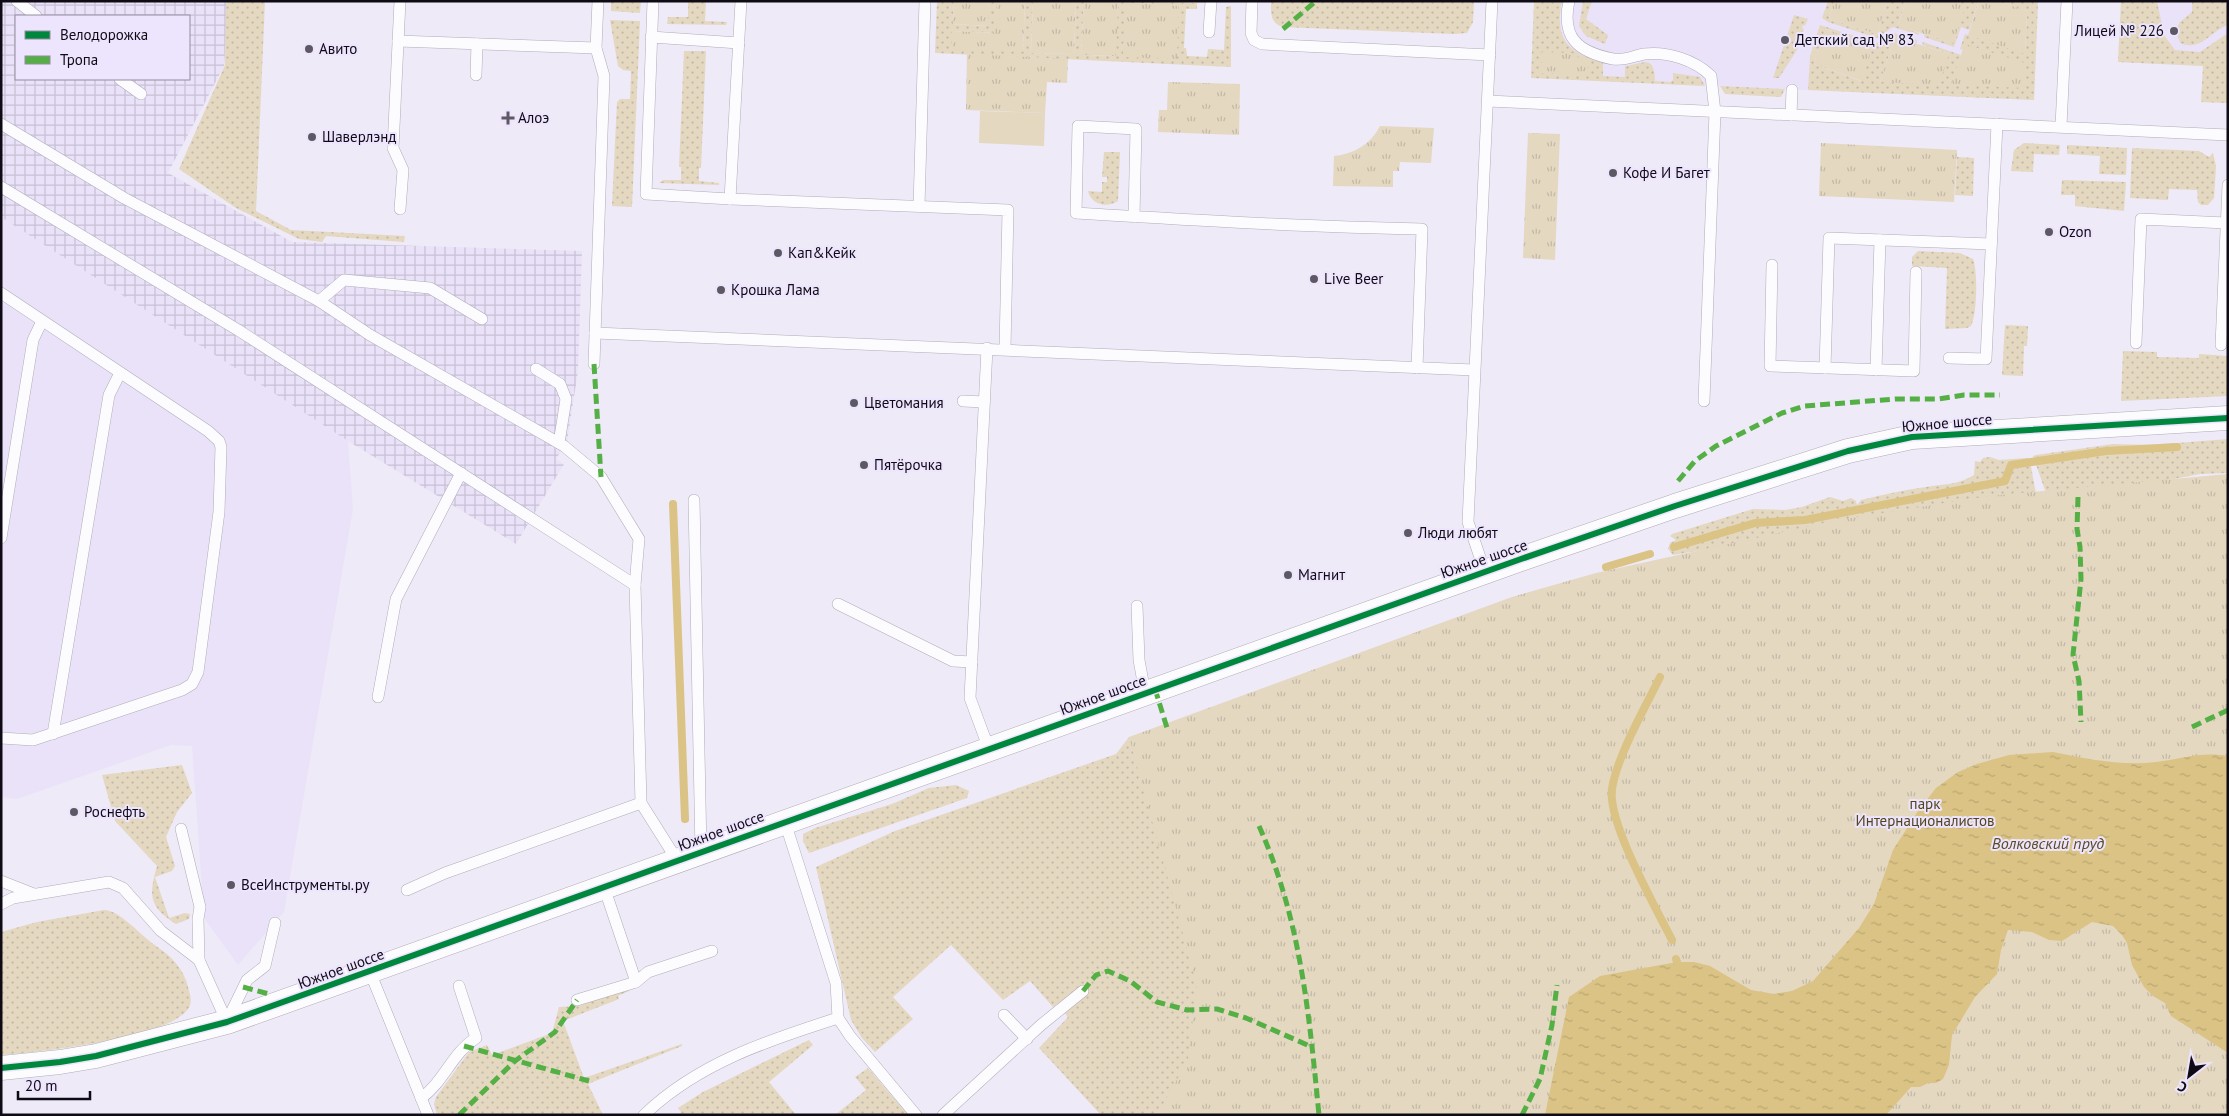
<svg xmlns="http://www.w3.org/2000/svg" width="2229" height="1116" viewBox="0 0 2229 1116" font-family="'PT Sans',sans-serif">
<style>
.built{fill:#eae2f9}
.industrial{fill:url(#industrial-grid);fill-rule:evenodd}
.grass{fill:url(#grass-dots)}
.park{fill:url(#park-tufts)}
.pitch{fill:#e4d8c1}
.water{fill:url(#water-ripples)}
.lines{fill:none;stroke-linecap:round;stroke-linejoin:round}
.stream{stroke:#dac384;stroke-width:8}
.service-casing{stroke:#b0acb7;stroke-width:12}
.minor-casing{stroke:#b0acb7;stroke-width:25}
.service{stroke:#fcfcfe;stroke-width:11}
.minor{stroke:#fcfcfe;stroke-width:24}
.quiet{stroke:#54b044;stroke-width:5;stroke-dasharray:10 5;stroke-linecap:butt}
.cycleway-casing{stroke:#ede4fd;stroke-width:9}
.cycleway{stroke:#00873e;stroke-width:6}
.poi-dot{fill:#5d5964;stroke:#ede4fd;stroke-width:2}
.labels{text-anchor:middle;stroke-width:4;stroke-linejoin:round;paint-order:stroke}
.poi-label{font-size:15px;fill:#0f0b15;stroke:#ede4fd;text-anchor:start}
.street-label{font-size:15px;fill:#0f0b15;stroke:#ede4fd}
.park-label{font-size:15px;fill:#52451d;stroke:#ede4fd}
.water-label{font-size:16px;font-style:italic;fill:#594c24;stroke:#ede4fd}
</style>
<defs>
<pattern id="industrial-grid" width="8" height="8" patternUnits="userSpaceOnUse" patternTransform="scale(1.25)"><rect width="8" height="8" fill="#eae2f9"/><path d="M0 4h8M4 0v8" fill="none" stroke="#c8c1d5"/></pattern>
<pattern id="grass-dots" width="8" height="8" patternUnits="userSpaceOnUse" patternTransform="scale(1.25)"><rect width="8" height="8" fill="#e4d8c1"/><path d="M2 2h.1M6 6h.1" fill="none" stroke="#c2b8a5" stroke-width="1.8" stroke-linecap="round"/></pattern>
<pattern id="park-tufts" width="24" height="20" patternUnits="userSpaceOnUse" patternTransform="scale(1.25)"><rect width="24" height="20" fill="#e4d8c1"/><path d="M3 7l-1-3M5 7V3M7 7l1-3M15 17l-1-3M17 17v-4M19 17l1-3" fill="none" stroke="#c2b8a5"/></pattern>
<pattern id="water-ripples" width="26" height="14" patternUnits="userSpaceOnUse" patternTransform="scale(1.25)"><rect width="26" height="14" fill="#dac384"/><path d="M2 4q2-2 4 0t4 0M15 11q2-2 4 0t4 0" fill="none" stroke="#baa671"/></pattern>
</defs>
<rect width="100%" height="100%" fill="#eeeaf7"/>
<g class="built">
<path d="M1534 1H2038L2034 100 1531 78Z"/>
<path d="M2121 1H2228V103L2201 102 2203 66 2118 62Z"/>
<path d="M1 217 348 441 353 509 284 912 238 965 204 918 192 746 171 745 17 799 1 797Z"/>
</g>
<path class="industrial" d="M1 1H229L224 66 168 173 292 242 582 251 578 371 567 442 556 459 564 464 516 544 348 441 1 217ZM16 16H189V79H16Z"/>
<g class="grass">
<path d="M226 1H265L256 211 291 230 405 236 404 242 326 236 322 242 299 239 236 208 179 169 225 65Z"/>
<path d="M611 1H641L640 13 611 11Z"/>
<path d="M688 1H706L705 21 727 22 726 25 667 24 668 17H688Z"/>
<path d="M937 1H954L953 24 987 26 989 1H997L996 33 952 31 1023 52 1025 1H1033L1031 53 1074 54 1076 1H1084L1081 55 1115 56 1118 1H1157V4L1125 3 1179 6 1165 5V2L1197 3V9H1186L1184 48H1186L1187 56 1207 57 1208 49 1224 50 1226 7 1231 6V67L935 53Z"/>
<path d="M1271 1H1474L1473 22 1467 33 1454 34 1283 27C1270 23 1271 13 1271 1Z"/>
<path d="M1534 1H1562C1554 39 1568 53 1603 63V76L1625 77V66C1645 63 1654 54 1655 81L1671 82 1673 80V73L1700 77 1705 86 1531 78Z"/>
<path d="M1583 1H1592L1586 19 1608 35 1605 44 1586 36 1579 26Z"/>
<path d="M1828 1H1834L1829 19 1877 34 1887 1H1906L1898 25 1919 33V35L1893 27 1877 38 1828 22 1822 18Z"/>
<path d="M1953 1H1979L1969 30 1961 27 1954 47 1924 37 1925 34 1953 43 1965 6Z"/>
<path d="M1997 1H2038L2034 100 1808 90 1810 57H1816L1814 64 1861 81 1873 45 1826 29 1818 52 1812 49 1820 25 1877 43 1894 33 1917 40V43L1895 37 1880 82 1949 54 1922 45 1923 42 1961 55 1951 85 1965 44 1963 50 1960 49 1965 34 2025 53 2027 11Z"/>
<path d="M2121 1H2157L2164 35 2175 50 2200 52 2228 33V103L2201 102 2203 66 2118 62Z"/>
<path d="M2192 1H2228V25C2210 31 2202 52 2180 43L2176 29 2180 22 2192 12Z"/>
<path d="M1794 15 1808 19 1805 26 1803 25 1802 28 1804 29 1797 50 1779 78H1773Z"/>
<path d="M610 20 640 21 632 207 612 206 617 102 620 99H630L631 71 623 70 618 66Z"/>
<path d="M684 51H706L701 168H699V181L719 183V185L659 183 663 180H681V167H679Z"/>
<path d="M1720 86 1785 89 1781 97 1725 94Z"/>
<path d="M2024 143 2060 145 2059 155 2034 154 2033 172 2011 171 2014 150Z"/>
<path d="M2067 145 2127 148 2126 175 2099 174 2100 156 2067 154Z"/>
<path d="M2132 148 2199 151 2209 157 2213 153 2216 166 2214 198 2208 205H2201L2198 202 2197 190 2169 189 2168 200 2130 198Z"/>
<path d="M1104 152H1120L1118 201C1107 208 1091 205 1088 191L1102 192V182H1107V177H1102Z"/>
<path d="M1957 157 1974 158 1973 196 1955 195Z"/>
<path d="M2062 180 2126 182 2124 211 2075 206V195H2061Z"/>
<path d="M1918 251 1960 253 1973 259C1978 272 1977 314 1971 326L1967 328 1945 329 1947 268 1912 266V257Z"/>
<path d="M2005 325 2028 326 2027 346H2024L2023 376 2002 375Z"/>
<path d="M2123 351 2157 352V357L2199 358V354L2228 356V396L2121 401Z"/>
<path d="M2228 439V473L2200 474 2148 484 2046 493 2034 459 2033 456 2036 455 2113 444 2152 445Z"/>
<path d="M1990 457 1999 460 2027 458 2030 461 2036 494 1673 555 1668 549 1670 543 1676 540 1670 536 1672 534 1753 509 1785 510 1802 507 1830 497 1843 501 1851 498 1856 501 1857 505 1861 500C1882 495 1904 490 1926 487 1943 484 1958 485 1974 475L1975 461 1980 462 1983 458Z"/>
<path d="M1129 737 1133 747 1471 1115H1101L1039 1048 1068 1017 1057 1004 1053 1007 1030 981 1003 1000 951 945 893 997 913 1019 875 1052 862 1038 851 1020 816 867 895 831 1116 754Z"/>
<path d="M182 765 192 793 177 812 166 837 175 866 172 871 155 877 169 918 185 913 190 914 189 919 176 924C148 906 149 895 157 866L115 821 102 775Z"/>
<path d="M956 785 969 791 967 798 809 853 803 841V834L815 828 892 804 929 788Z"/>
<path d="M104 910C120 910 142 937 156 946 171 956 184 969 188 987 190 994 193 1002 188 1009 167 1039 38 1052 1 1055V932L37 922Z"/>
<path d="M628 988 629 991 618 996 619 999 563 1021 584 1078 682 1044V1046L588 1084 603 1115H437L434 1104 436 1097 469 1052 487 1045 492 1055 552 1033 559 1007 579 1006Z"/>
<path d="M809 1040 813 1045 769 1082 796 1115H679L681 1112 678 1108 703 1092Z"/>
<path d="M868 1068 908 1115H835L866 1090 855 1077Z"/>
</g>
<g class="park">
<path d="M954 1H989L988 26 953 24Z"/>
<path d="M997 1H1025L1023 52 952 50V31L995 33Z"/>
<path d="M1033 1H1076L1074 54 1031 53Z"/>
<path d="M1084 1H1118L1116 56 1081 55Z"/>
<path d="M1157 1 1165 2V5L1179 6 1177 59 1123 57 1125 3 1157 4Z"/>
<path d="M1834 1H1887L1877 34 1829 19Z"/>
<path d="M1906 1H1953L1966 5 1953 43 1898 26Z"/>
<path d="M1979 1H1997L2027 11 2025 54 1968 35Z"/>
<path d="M1825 29 1873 45 1862 81 1814 64 1816 57H1810L1812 49 1818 52Z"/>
<path d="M1895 37 1949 54 1939 85 1880 82Z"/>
<path d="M1965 44 2025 63 2024 88 1951 85Z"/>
<path d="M1542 52 1572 53 1582 60 1583 56 1590 59 1588 62 1589 75 1541 73Z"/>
<path d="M967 54 1068 59 1067 83 1047 82 1045 113 966 110Z"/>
<path d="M1168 82 1240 84 1239 135 1158 132 1159 110H1167Z"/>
<path d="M1380 126 1434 128 1431 163 1400 162 1399 171H1393V187L1333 186 1334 156C1354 154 1371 144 1380 126Z"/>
<path d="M1528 133 1560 134 1555 260 1523 258Z"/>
<path d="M1821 143 1957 150 1954 202 1819 196Z"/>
<path d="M2228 474V1115H1157L1188 1060 1197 985 1129 737 1512 597 1596 573 1833 521 1989 496Z"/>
</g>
<path class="pitch" d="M980 111 1045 113 1044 146 979 143Z"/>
<path class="water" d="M2053 752C2086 759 2122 766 2156 762 2180 759 2203 751 2228 756V1053L2171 1016 2165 1003 2153 996 2144 987 2132 965 2127 943 2122 935 2113 926 2092 922 2062 941 2049 940 2032 932 2008 930 2001 950 1997 974 1975 997 1952 1035 1949 1065 1943 1079 1936 1083H1928L1920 1087H1911L1886 1115H1545L1569 997 1600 976 1677 962H1694L1710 966 1751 990 1774 994 1792 991 1813 981 1859 928 1874 904 1893 850 1918 811 1936 788 1958 772 1977 764 2009 755Z"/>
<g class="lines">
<g class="stream">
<path d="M673 504 685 819"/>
<path d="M1674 547 1755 523 1805 520 2005 481 2011 465 2106 451 2177 447"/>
<path d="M1606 567 1650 554"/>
<path d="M1660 677C1645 708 1617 756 1612 789 1607 822 1656 908 1672 940"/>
<path d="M1676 959 1677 962"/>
</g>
<defs>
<g id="service">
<path d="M17 1 36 16"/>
<path d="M400 1 393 148 403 170 400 209"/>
<path d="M653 1 646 194 730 199"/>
<path d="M741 1 730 199 1008 210 1005 349"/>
<path d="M1252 1 1251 33 1254 40 1262 44 1490 55"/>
<path d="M1569 1C1561 38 1578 52 1613 59 1625 61 1633 56 1644 54 1667 51 1695 60 1711 76L1715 112 1704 401"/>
<path d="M1209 32 1211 1"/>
<path d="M651 37 739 43"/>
<path d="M398 41 596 48"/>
<path d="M476 75 477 44"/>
<path d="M120 79 141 94"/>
<path d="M1488 101 2228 135"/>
<path d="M1791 115 1792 90"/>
<path d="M1 124 124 198 319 301 370 335 564 446 601 477 639 539 635 585 641 803 677 860"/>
<path d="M2061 126 2067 1"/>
<path d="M1 187 238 330 635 585"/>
<path d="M919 206 925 1"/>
<path d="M1134 217 1136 129 1078 126 1076 213C1192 220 1307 227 1422 229L1417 368"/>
<path d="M1772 265 1770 366 1914 371 1916 272"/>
<path d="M1 293 208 431 219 441 221 447 219 512 198 672 192 684 182 690 33 740 1 738"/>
<path d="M319 301 344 280 430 288 482 319"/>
<path d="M595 333 1474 370"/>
<path d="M2136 343 2141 219 2226 223"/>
<path d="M2221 345 2228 185"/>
<path d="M987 348 970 698 989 749"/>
<path d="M1949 358 1986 359 1997 124"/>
<path d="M594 364 604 76 596 48 598 1"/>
<path d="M1825 368 1829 238 1991 244"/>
<path d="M536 369 560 384 566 399 559 443"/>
<path d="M1876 370 1880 240"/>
<path d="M963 401 984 402"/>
<path d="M694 500 701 852"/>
<path d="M1 538 33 340 42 321"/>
<path d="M1485 572 1468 522 1492 1"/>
<path d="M838 604 953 661 972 662"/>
<path d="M1137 606 1139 660 1145 693"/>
<path d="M378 697 396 599 461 473"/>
<path d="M53 734 109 395 120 373"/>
<path d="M181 829 200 907 198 919 199 960 227 1022"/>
<path d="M1 881 34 894"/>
<path d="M407 890 445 873 641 803"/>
<path d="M1 904 13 898 109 882 123 888 161 931 199 960"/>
<path d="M370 972 428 1115"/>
<path d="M636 982 648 972 712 951"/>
<path d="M577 1000 636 982 604 887"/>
<path d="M1004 1015 1027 1039"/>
<path d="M838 1018 850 1036 916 1115"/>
<path d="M227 1021 247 980 265 966 275 923"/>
<path d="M421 1098C444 1082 452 1053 476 1038L459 986"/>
<path d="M644 1115C698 1063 769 1040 838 1018L836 983 785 822"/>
<path d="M943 1115 1041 1025 1083 991"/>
</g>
<path id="minor" d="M1 1068 60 1062 96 1056 227 1022 1521 559 1675 506 1848 451 1912 437 2228 418"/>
</defs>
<use href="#service" class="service-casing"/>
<use href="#minor" class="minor-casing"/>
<use href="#service" class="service"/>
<use href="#minor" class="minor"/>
<g class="quiet">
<path d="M1283 29 1316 1"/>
<path d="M594 364 601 477"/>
<path d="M1678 481 1695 461 1716 446 1782 413 1805 406 1895 399H1938L1964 395H2000"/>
<path d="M2078 497 2077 529 2080 547 2081 579 2073 655 2079 681 2081 722"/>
<path d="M1155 689 1168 731"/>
<path d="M2192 727 2228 710"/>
<path d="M1259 826C1301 920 1309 1014 1319 1115"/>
<path d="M243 987 269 994"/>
<path d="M1083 991 1096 975 1108 971 1130 981 1157 1002 1187 1010 1217 1009 1246 1018 1312 1047"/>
<path d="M464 1046 589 1081"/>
<path d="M459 1115 515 1061 555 1032 577 1000"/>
<path d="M1522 1115 1540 1079 1552 1025 1557 985"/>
</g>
<defs>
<path id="cycleway" d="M1 1068 60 1062 96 1056 227 1022 1521 559 1675 506 1848 451 1912 437 2228 418"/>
</defs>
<use href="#cycleway" class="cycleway-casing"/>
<use href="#cycleway" class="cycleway"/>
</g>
<g class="poi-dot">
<circle cx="2174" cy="31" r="5"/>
<circle cx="1785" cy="40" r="5"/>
<circle cx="309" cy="49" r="5"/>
<path d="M505.5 110.5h5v5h5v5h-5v5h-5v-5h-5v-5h5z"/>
<circle cx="312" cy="137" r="5"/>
<circle cx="1613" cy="173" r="5"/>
<circle cx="2049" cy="232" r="5"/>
<circle cx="778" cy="253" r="5"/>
<circle cx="1314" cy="279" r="5"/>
<circle cx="721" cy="290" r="5"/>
<circle cx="854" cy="403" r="5"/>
<circle cx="864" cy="465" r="5"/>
<circle cx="1408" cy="533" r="5"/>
<circle cx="1288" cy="575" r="5"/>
<circle cx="74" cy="812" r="5"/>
<circle cx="231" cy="885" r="5"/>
</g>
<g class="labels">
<g class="poi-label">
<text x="2164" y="36" text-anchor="end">Лицей № 226</text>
<text x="1795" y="45">Детский сад № 83</text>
<text x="319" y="54">Авито</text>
<text x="518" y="123">Алоэ</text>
<text x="322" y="142">Шаверлэнд</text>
<text x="1623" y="178">Кофе И Багет</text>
<text x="2059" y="237">Ozon</text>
<text x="788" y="258">Кап&amp;Кейк</text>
<text x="1324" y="284">Live Beer</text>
<text x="731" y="295">Крошка Лама</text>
<text x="864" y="408">Цветомания</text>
<text x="874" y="470">Пятёрочка</text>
<text x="1418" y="538">Люди любят</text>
<text x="1298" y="580">Магнит</text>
<text x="84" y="817">Роснефть</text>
<text x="241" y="890">ВсеИнструменты.ру</text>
</g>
<g class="street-label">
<text transform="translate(1947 423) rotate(-5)" y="5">Южное шоссе</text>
<text transform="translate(1484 559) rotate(-19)" y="5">Южное шоссе</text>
<text transform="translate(1103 695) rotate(-20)" y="5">Южное шоссе</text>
<text transform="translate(721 831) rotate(-20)" y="5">Южное шоссе</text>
<text transform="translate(341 969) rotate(-20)" y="5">Южное шоссе</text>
</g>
<g class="park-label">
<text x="1925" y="809">парк<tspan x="1925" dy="17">Интернационалистов</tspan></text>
</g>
<g class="water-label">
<text x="2048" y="849">Волковский пруд</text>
</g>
</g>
<rect width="2229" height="1116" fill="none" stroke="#0f0b15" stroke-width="5"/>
<rect x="15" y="15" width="175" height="65" fill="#ede4fd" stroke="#948da0"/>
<rect x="25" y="31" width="25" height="8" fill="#00873e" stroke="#948da0"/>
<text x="60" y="40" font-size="15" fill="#0f0b15">Велодорожка</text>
<rect x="25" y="56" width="25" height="8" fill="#54b044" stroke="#948da0"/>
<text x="60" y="65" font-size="15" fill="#0f0b15">Тропа</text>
<g transform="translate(2189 1076) rotate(211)" stroke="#ede4fd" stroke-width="4" paint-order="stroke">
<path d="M0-4L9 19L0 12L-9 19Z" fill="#0f0b15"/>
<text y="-8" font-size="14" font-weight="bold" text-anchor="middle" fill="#0f0b15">С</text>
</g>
<path d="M18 1091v8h72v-8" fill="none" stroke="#0f0b15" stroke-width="2.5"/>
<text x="25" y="1091" font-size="15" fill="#0f0b15" stroke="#ede4fd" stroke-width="4" paint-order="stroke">20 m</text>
</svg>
